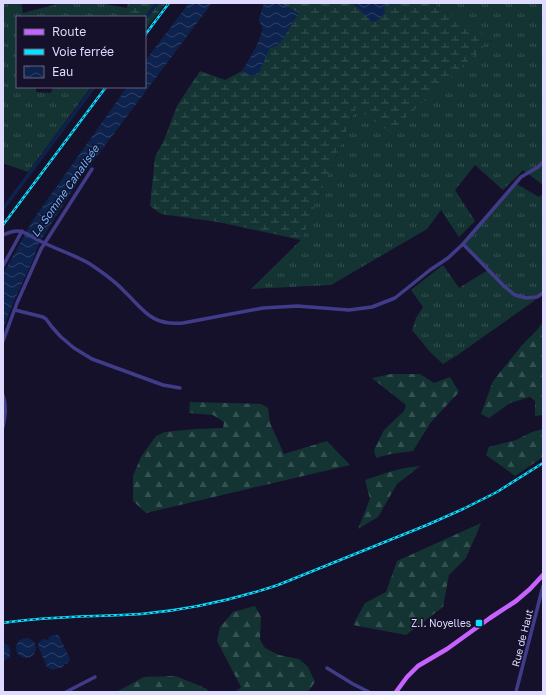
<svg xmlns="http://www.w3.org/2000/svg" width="546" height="695" viewBox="0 0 546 695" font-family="'Golos Text',sans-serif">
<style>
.grass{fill:url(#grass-tufts)}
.forest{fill:url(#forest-firs)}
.wetland{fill:url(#wetland-marsh)}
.water{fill:url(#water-waves)}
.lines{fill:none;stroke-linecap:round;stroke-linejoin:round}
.canal{stroke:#0d234d;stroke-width:3.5}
.minor{stroke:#413c89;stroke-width:3.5}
.major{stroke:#c762fe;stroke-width:4.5}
.rail-casing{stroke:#07e0fe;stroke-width:2.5}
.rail{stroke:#16112a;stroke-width:1;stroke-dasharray:3;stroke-linecap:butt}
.poi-dot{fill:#07e0fe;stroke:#16112a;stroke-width:1.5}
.labels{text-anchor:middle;stroke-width:3;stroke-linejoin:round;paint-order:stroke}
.poi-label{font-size:10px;fill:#dfdaff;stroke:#16112a;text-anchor:end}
.street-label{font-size:10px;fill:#dfdaff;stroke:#16112a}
.water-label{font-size:11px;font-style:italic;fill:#69b6fe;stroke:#16112a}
</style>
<defs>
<pattern id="grass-tufts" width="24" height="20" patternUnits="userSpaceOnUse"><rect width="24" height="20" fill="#143434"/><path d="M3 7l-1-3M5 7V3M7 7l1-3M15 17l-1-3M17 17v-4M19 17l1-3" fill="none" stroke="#365152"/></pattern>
<pattern id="forest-firs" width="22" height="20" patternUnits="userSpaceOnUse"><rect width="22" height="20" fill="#143434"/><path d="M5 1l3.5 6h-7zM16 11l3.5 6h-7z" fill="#365152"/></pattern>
<pattern id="wetland-marsh" width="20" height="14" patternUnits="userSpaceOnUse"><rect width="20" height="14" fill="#143434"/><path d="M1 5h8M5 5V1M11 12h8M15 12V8" fill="none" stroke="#365152"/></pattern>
<pattern id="water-waves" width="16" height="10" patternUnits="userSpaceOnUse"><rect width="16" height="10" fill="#0d234d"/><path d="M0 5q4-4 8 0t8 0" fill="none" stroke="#304268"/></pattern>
</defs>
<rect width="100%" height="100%" fill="#16112a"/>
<g class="grass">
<path d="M3 3H21L23 13 61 3H100L127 8 125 17H17V87H36V92L51 93 53 87H91L28 172 3 163Z"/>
<path d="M432 3H543V185L523 170 503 190 475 165 455 190 475 221 459 237 441 210 427 229 331 285 251 289 301 240 356 108 492 40Z"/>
<path d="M515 183 539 197 543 194V293L537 297 534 301 456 356 443 364 431 353 412 330 416 318 423 307 411 290 443 265 459 288 488 270 463 244Z"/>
</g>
<g class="forest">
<path d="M543 322V415L535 416V401L530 397 510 403 489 418 481 414 493 381 523 344 538 329Z"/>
<path d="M391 374H420L434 383 450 377 459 392 431 422 413 451 391 454 376 458 374 450 384 430 404 411 406 405 372 378Z"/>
<path d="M190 402 261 404 268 408 270 423 284 454 327 441 350 465 146 513 133 501V476L141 457 156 436 165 432 195 429 223 428 224 422 213 415 189 413Z"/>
<path d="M543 429V457L515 476 507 470 486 455 489 447 516 440 532 432Z"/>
<path d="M420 466 397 484 378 517 358 529 370 499 365 480C385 473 399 468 420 466Z"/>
<path d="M481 523 466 558 449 575 443 607 406 635 353 625 365 603 386 592 397 561Z"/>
<path d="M255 606 261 617 260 640 265 648 279 655 299 659 308 667 315 682 308 692H232L238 690 241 687 217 641 220 627 233 612Z"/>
<path d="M176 676 207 689 208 692H116L144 677Z"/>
</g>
<g class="wetland">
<path d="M128 3H166L145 30V17H125Z"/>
<path d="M264 3H432L492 39 390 132 356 108 301 240 218 222 161 214 150 206 155 157 164 140 177 106 200 71 225 80 242 71 252 56 259 42 263 29 259 20Z"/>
</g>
<g class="water">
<path d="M189 3H212L79 180 39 243 32 262 14 301 3 329V274L33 220 127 87H145V61Z"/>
<path d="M264 3H280L299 13 279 45 270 48 259 73 256 76 244 74 242 71C251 57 258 45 263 29L259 20Z"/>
<path d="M353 3H387L384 7 385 12 380 18 373 23Z"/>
<path d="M53 635H58L60 638 70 659 68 663 64 664 63 667 52 670 47 667 38 646 39 642 44 639 48 640 49 637Z"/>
<circle cx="26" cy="648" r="10"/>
<path d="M3 643C10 645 12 651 9 658L3 661Z"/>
</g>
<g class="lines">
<g class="canal">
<path d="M145 19 157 3"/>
<path d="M3 209 94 87"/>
</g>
<g class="minor">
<path d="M3 235C23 226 25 234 42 242 58 250 75 255 90 264 102 272 114 280 124 291 144 310 151 326 183 323L263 308 297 306 349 310 372 307 395 298 430 270 448 258 463 244 521 177 538 167 543 162"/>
<path d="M463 244 505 287 515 295 526 298 537 297 543 293"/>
<path d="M3 266 22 231"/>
<path d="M15 310 43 317 46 319 52 327 61 337 74 348 92 359 163 385 180 388"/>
<path d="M3 341 17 303 41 249 92 169"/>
<path d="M3 395C7 406 5 416 3 427"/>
<path d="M327 668 353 684 369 692"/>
<path d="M66 692 95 677"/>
<path d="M516 692 543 586"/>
</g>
<path class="major" d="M396 692 407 677 418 666 447 649 490 618 516 601 530 589 543 575"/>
<defs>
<g id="rail">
<path d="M145 35 169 3"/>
<path d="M3 225 106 87"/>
<path d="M3 623C49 616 95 617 141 614 188 610 233 600 278 585L427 525 463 509 497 492 543 463"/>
</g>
</defs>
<use href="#rail" class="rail-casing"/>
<use href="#rail" class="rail"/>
</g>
<rect class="poi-dot" x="475" y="619" width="8" height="8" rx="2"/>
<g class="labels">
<g class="poi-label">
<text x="471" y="627">Z.I. Noyelles</text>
</g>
<g class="street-label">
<text transform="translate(522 638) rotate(-76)" y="4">Rue de Haut</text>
</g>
<g class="water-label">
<text transform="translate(65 191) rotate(-55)" y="4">La Somme Canalisée</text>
</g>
</g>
<rect width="546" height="695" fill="none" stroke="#dfdaff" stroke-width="8"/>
<rect x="16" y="16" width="130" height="72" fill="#16112a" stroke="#66617f"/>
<rect x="24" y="29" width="20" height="6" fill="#c762fe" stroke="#66617f"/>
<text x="52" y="36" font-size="12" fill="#dfdaff">Route</text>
<rect x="24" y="49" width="20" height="6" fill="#07e0fe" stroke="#66617f"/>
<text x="52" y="56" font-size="12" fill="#dfdaff">Voie ferrée</text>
<rect x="24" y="66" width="20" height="12" fill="url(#water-waves)" stroke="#66617f"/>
<text x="52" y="76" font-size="12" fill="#dfdaff">Eau</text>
</svg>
